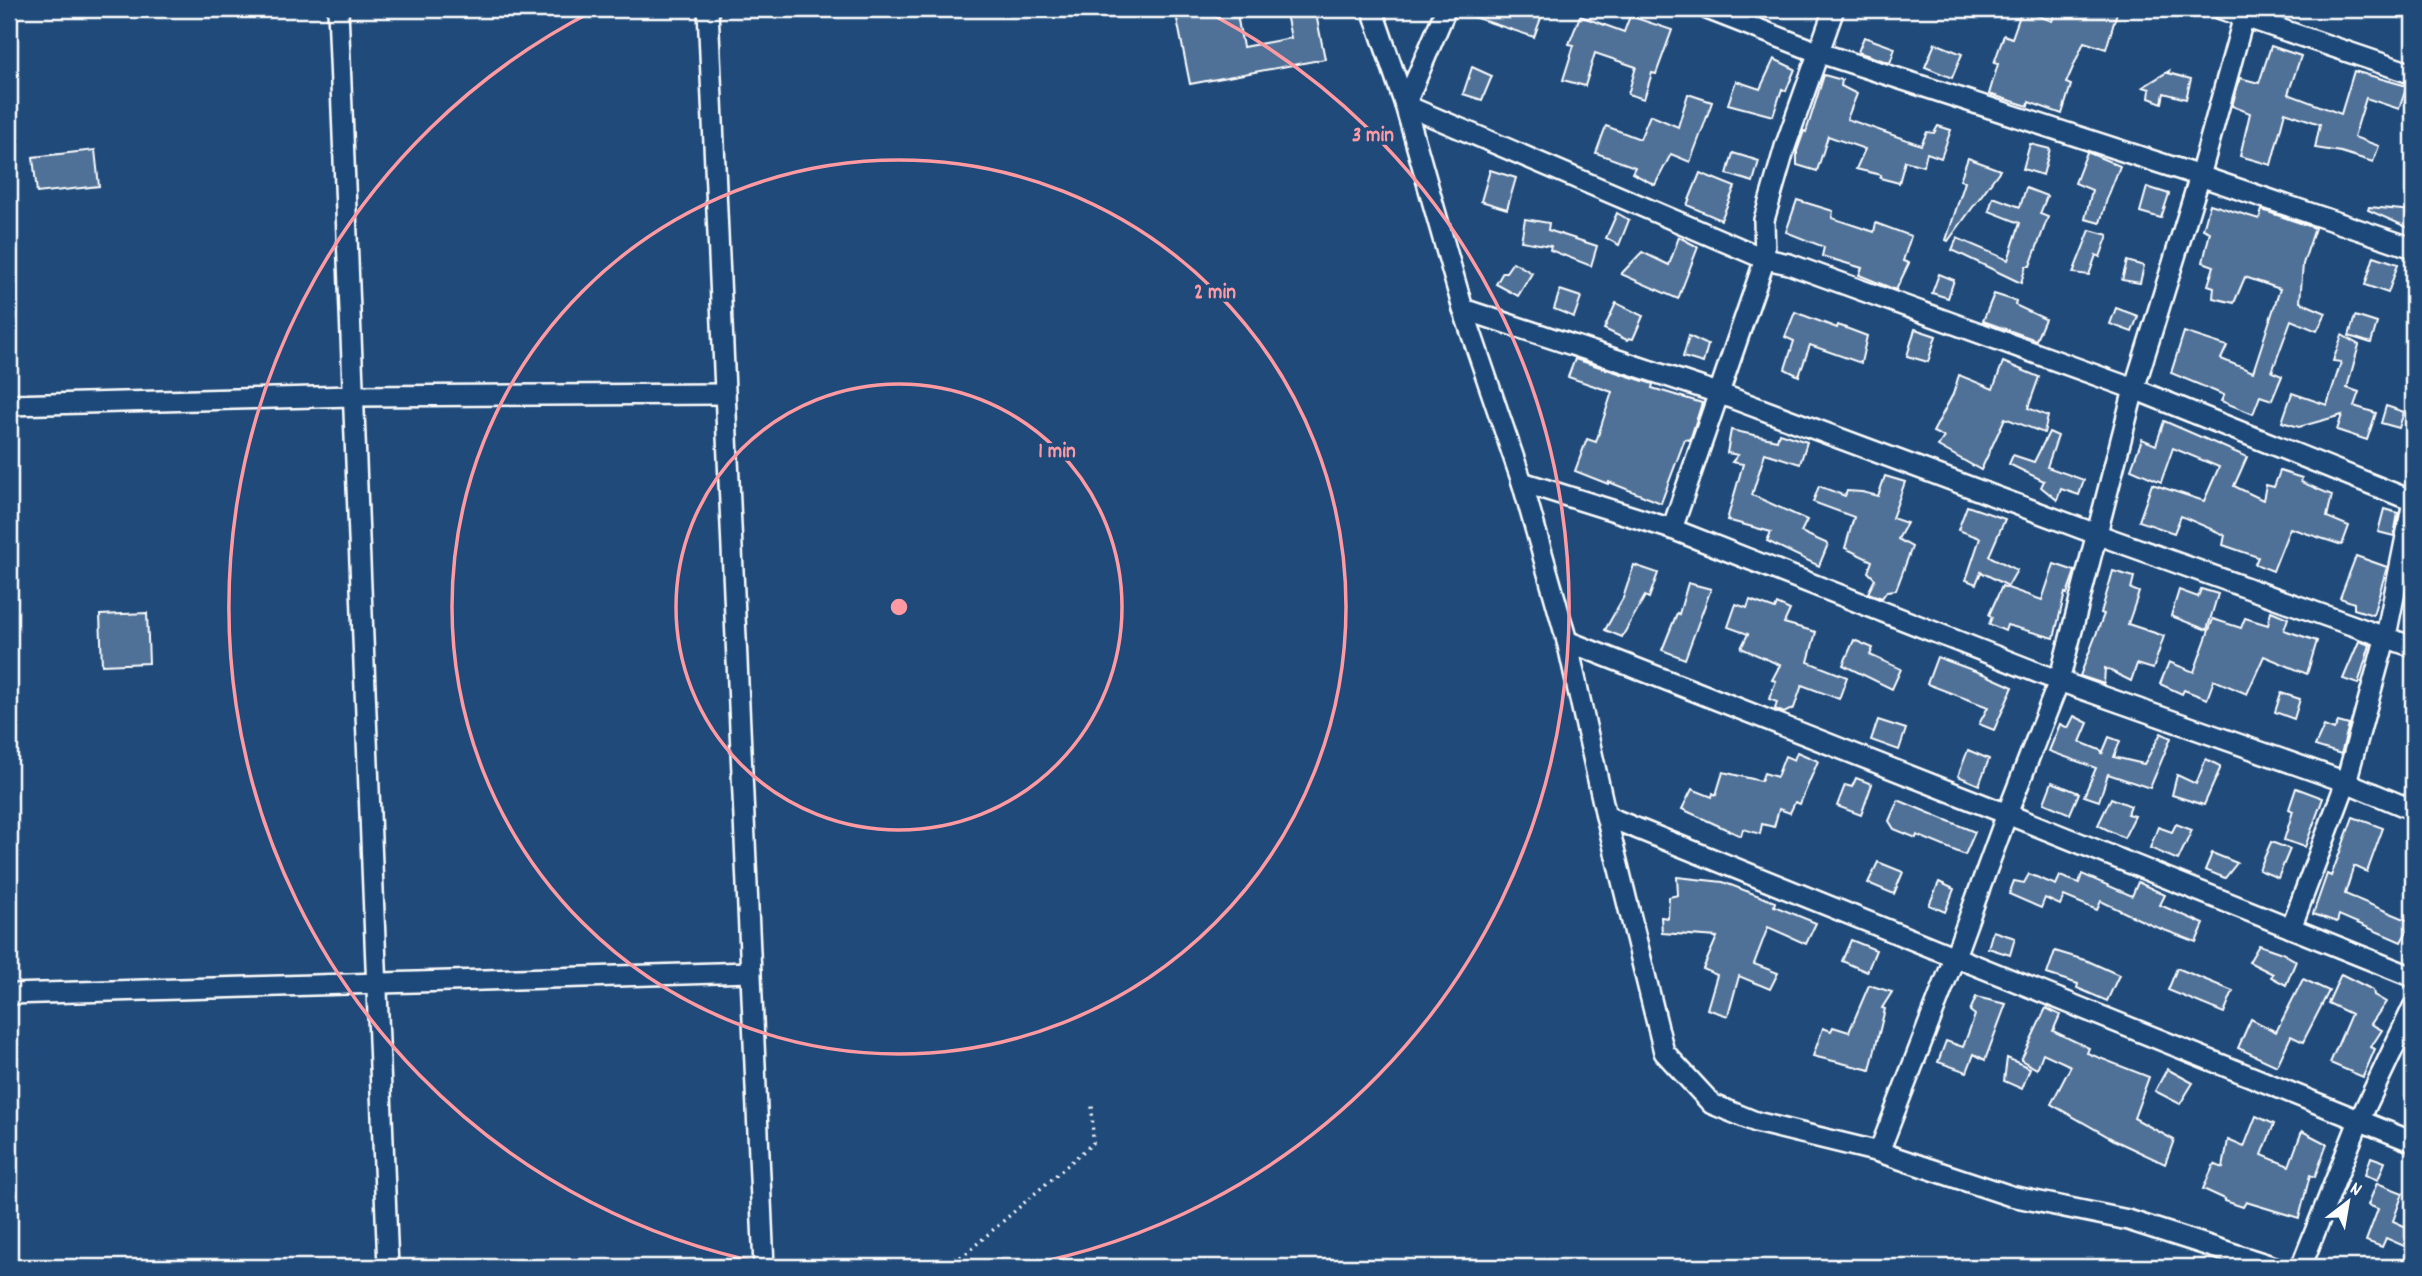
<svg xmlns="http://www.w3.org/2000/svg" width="2422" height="1276" viewBox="0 0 2422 1276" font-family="Dekko,sans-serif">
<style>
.building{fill:#507197;stroke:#fff;stroke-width:2}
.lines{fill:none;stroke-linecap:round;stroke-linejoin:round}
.street-casing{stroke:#fff;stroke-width:24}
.path{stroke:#fff;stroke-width:3.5;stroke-dasharray:2 5;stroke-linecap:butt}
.street{stroke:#1f4a7a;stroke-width:19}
.ring{fill:none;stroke:#ff9aa2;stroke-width:3.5}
.centre{fill:#ff9aa2;stroke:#1f4a7a;stroke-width:3.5}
.ring-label{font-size:21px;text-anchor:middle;font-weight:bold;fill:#ff9aa2;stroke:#1f4a7a;stroke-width:7;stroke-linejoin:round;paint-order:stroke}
</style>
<rect width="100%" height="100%" fill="#1f4a7a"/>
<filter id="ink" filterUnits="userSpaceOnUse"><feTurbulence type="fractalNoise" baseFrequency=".0143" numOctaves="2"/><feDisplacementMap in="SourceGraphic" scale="14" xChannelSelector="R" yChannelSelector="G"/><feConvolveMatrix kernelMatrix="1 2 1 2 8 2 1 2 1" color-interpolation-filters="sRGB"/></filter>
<g filter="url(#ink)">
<g class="building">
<path d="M1175 9H1236L1243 47 1291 38 1285 9H1315L1325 59 1190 84Z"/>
<path d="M1458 9H1499L1517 15 1519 9 1541 18 1534 37 1458 12Z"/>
<path d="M2057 9H2118L2106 49 2084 42 2066 83 2071 85 2062 114 2029 102 2028 106 1989 94 1998 64 1994 63 2004 35 2012 38 2022 10 2052 21Z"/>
<path d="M1580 16 1624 32 1630 16 1672 30 1656 74 1652 73 1644 99 1628 94 1636 67 1595 53 1585 86 1563 80 1574 45 1569 44Z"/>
<path d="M1864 37 1895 48 1890 63 1858 52Z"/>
<path d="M1935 43 1962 54 1952 78 1925 67Z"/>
<path d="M2271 46 2301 56 2288 94 2341 114 2354 71 2407 86 2399 109 2366 98 2354 137 2379 146 2373 162 2341 152 2315 148 2320 124 2285 112 2271 165 2240 156 2250 113 2232 106 2240 78 2259 83Z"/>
<path d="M1774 59 1795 69 1786 91 1782 89 1773 116 1728 104 1736 81 1760 89Z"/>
<path d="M1472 67 1492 76 1482 100 1463 94Z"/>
<path d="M2169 71 2168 73 2191 79 2186 99 2164 93 2162 103 2149 98 2150 89 2143 87Z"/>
<path d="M1824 75 1842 80 1841 86 1857 94 1847 119 1921 145 1927 132 1934 133 1938 126 1951 130 1941 158 1927 153 1923 166 1905 161 1899 183 1880 178 1881 175 1856 169 1865 149 1828 136 1817 171 1797 165V151L1804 131 1806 132Z"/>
<path d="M1688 94 1712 102 1704 125 1690 162 1671 154 1655 185 1632 173 1635 167 1596 153 1606 126 1640 139 1650 115 1678 127Z"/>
<path d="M2030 144 2050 149 2043 175 2023 169Z"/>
<path d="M95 150 99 186 37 193 33 157Z"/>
<path d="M2087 152 2120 166 2107 199 2100 223 2085 219 2092 190 2075 183Z"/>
<path d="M1733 153 1759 161 1753 182 1727 174Z"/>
<path d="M1968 158 2000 170 1948 241 1946 240 1965 182 1960 180Z"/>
<path d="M1490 170 1516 178 1507 209 1481 201Z"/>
<path d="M1700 173 1735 187 1721 220 1687 205Z"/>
<path d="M2147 187 2169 194 2161 218 2140 212Z"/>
<path d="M2026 188 2047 196 2040 214 2048 217 2030 266H2026L2021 283 1952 250 1957 238 2008 260 2020 223 1989 211 1993 197 2020 207Z"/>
<path d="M1797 200 1833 211 1832 218 1874 232 1876 223 1911 236 1903 261 1909 263 1896 290 1859 275 1862 268 1822 256 1824 247 1786 232Z"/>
<path d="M2210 204 2259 219 2262 210 2315 228 2303 264 2300 302 2326 313 2317 331 2291 320 2272 372 2282 376 2272 400 2260 396 2253 414 2221 401 2224 395 2171 373 2184 332 2227 346 2221 359 2253 372 2280 289 2245 277 2234 303 2213 298 2214 287 2208 285 2214 266 2203 262 2210 232 2203 229Z"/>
<path d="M2369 207 2413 211V230L2368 210Z"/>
<path d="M1617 213 1629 220 1619 245 1606 238Z"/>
<path d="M1525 219 1549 223 1548 230 1597 246 1591 266 1550 250 1551 246 1521 241Z"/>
<path d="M2090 230 2108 235 2100 257 2096 255 2089 275 2073 273Z"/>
<path d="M1679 237 1698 247 1678 299 1621 274 1642 252 1669 265Z"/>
<path d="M2374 256 2398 264 2388 293 2365 285Z"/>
<path d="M2127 261 2144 266 2140 283 2122 280Z"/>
<path d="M1513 262 1532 273 1518 296 1496 284 1503 272H1506Z"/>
<path d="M1939 274 1954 280 1948 298 1932 293Z"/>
<path d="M1560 290 1581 297 1574 317 1554 309Z"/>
<path d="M1994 294 2016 301 2015 305 2045 319 2036 340 1983 321Z"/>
<path d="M1616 303 1643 316 1633 339 1629 338 1627 340 1604 329Z"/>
<path d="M2116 308 2138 316 2132 332 2110 324Z"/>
<path d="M1795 312 1837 328 1838 325 1867 336 1861 363 1810 345 1799 376 1785 369 1794 341 1785 337Z"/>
<path d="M2355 316 2377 323 2371 343 2349 336Z"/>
<path d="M1915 329 1936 336 1928 362 1907 356Z"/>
<path d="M2342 335 2359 345 2347 388 2359 392 2354 406 2376 413 2367 440 2337 430 2342 415 2299 427 2282 422 2292 393 2327 405 2341 362 2333 361Z"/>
<path d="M1689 336 1708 345 1703 363 1683 357Z"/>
<path d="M1575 359 1653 384 1652 388 1702 403 1690 440 1685 439 1661 503 1609 482 1608 484 1575 471 1587 439 1596 442 1612 392 1568 377Z"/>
<path d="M2003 362 2039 377 2028 408 2048 416 2044 433 2005 418 1981 470 1938 446 1944 437 1933 432 1953 394 1959 375 1993 389Z"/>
<path d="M2386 406 2404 412 2399 428 2381 423Z"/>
<path d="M2164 421 2247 457 2234 486 2263 500 2266 485 2274 487 2280 471 2302 478 2301 482 2332 495 2327 517 2349 526 2342 545 2290 528 2273 571 2255 564 2258 557 2223 545 2225 535 2181 516 2174 533 2139 521 2152 484 2204 501 2219 467 2173 448 2161 482 2131 469 2142 439 2156 445Z"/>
<path d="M1731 430 1777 440 1779 433 1807 442 1800 464 1765 453 1752 495 1807 520 1801 532 1828 544 1819 566 1767 541 1771 532 1727 520 1743 464 1732 462 1738 455 1727 453Z"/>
<path d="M2049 432 2058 436 2047 467 2084 480 2079 495 2061 489 2057 500 2041 487 2044 481 2009 464 2013 455 2034 462Z"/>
<path d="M1885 476 1905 482 1892 518 1907 523 1898 539 1912 547 1896 590 1887 591 1882 598 1868 593 1875 579 1868 572 1872 561 1845 548 1854 517 1813 502 1819 486 1845 496 1847 491 1862 492 1878 496Z"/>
<path d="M1967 506 2005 519 1989 556 2017 570 2008 586 1981 572 1976 584 1966 580 1980 538 1958 530Z"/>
<path d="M2384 509 2398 513 2394 536 2378 532Z"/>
<path d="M2356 556 2387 567 2373 615 2354 609V603L2340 598Z"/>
<path d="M2054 564 2075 571 2067 594 2065 593 2054 638 2007 625 2005 631 1989 624 1992 617 1989 615 2002 586 2042 600Z"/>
<path d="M1634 565 1658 573 1649 598 1645 596 1622 637 1605 630 1623 598Z"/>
<path d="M2113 571 2134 577 2131 589 2139 592 2128 624 2164 636 2153 669 2137 664 2131 681 2105 668 2104 684 2080 676 2104 614 2101 613Z"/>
<path d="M1688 583 1711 589 1685 659 1662 650 1677 613 1679 614Z"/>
<path d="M2201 589 2218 594 2207 630 2171 616 2179 590 2198 597Z"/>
<path d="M1750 600 1775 609 1777 604 1790 610 1784 623 1816 632 1808 662 1847 677 1839 699 1802 685 1794 708 1784 713 1775 709 1777 702 1769 699 1776 681 1772 680 1780 665 1741 648 1748 634 1728 627 1736 604 1747 608Z"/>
<path d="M2271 611 2288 618 2284 630 2317 641 2307 674 2264 656 2247 694 2214 680 2207 699 2184 690 2182 694 2160 684 2169 662 2194 672 2213 619 2241 628 2245 618 2268 625Z"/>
<path d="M147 613 149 663 102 665 100 615Z"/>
<path d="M1854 640 1873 648 1870 655 1901 669 1892 689 1843 665Z"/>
<path d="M2359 641 2370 645 2358 684 2343 679Z"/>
<path d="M1937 657 1986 675 2013 687 1994 730 1979 724 1988 707 1927 684Z"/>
<path d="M2281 693 2300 699 2294 719 2275 712Z"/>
<path d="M2074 716 2088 723 2080 742 2102 751V754L2109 737 2120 741 2114 757 2144 764 2161 733 2171 738 2150 788 2108 774 2099 801 2084 796 2096 768 2049 751 2060 724 2068 728Z"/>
<path d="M1878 720 1906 729 1899 750 1871 740Z"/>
<path d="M2338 722 2349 725 2341 754 2315 746 2324 726 2334 730Z"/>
<path d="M1968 750 1989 759 1979 785 1958 776Z"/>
<path d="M1797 752 1818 761 1800 804 1795 802 1790 813 1779 809 1774 827 1762 824 1760 834 1743 829 1741 836 1682 809 1692 789 1712 797 1713 793 1716 795 1723 772 1761 781 1764 773 1777 777 1785 756 1794 760Z"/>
<path d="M2206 759 2220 766V769L2204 805 2172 795 2177 775 2196 784Z"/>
<path d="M1856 778 1872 784 1861 815 1837 806 1845 785 1852 787Z"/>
<path d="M2052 782 2079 793 2070 814 2044 803Z"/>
<path d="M2296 788 2323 798 2305 847 2284 840 2293 811 2289 809Z"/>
<path d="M2111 798 2131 806 2127 814 2135 816 2124 838 2098 825Z"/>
<path d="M1898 800 1975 832 1965 855 1917 835 1916 838 1894 829 1889 821Z"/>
<path d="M2353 817 2383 828 2367 872 2354 866 2345 894 2412 922 2401 942 2339 915 2337 922 2313 914 2327 874 2331 876Z"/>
<path d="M2176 824 2192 830 2178 860 2150 848 2158 827 2172 832Z"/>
<path d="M2271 842 2290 849 2278 878 2259 870Z"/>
<path d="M2212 853 2237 863 2225 878 2205 870Z"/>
<path d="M1878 862 1903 872 1894 894 1868 883Z"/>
<path d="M2029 874 2056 885 2060 876 2079 883 2082 874 2132 896 2138 882 2165 895 2160 905 2204 924 2196 942 2151 925 2101 901 2097 910 2064 896 2060 905 2045 898 2041 908 2009 894 2014 881 2024 883Z"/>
<path d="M1677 877 1723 882 1775 902 1774 906 1816 923 1806 944 1768 927 1754 964 1778 973 1770 989 1739 976 1728 1016 1707 1009 1717 975 1703 969 1717 937 1662 933 1661 917 1668 918 1669 897 1678 895Z"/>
<path d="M1939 882 1954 889 1945 912 1929 905Z"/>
<path d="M1993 931 2015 938 2010 955 1988 948Z"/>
<path d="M1851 940 1876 950 1867 972 1842 961Z"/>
<path d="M2259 945 2282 953 2296 961 2286 985 2271 977 2273 974 2249 962Z"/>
<path d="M2055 951 2088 961 2119 975 2107 1001 2077 988 2078 984 2047 974Z"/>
<path d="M2177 968 2233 991 2224 1013 2168 990Z"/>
<path d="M2341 974 2373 990 2374 995 2386 1002 2371 1024 2382 1030 2371 1047 2375 1049 2363 1077 2330 1063 2351 1014 2328 1003Z"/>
<path d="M2303 979 2329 991 2303 1042 2291 1036 2277 1066 2238 1048 2251 1019 2276 1032Z"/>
<path d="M1869 985 1892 992 1882 1008 1885 1009 1870 1070 1813 1056 1823 1028 1831 1031 1833 1027 1849 1032Z"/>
<path d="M1976 997 2006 1004 1985 1060 1974 1054 1967 1072 1938 1062 1946 1041 1963 1047 1975 1015 1970 1011Z"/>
<path d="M2046 1008 2060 1015 2053 1031 2089 1048 2087 1053 2149 1077 2134 1118 2174 1140 2165 1164 2116 1141 2051 1104 2071 1066 2043 1053 2037 1069 2021 1060Z"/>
<path d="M2007 1058 2030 1068 2022 1089 2004 1081Z"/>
<path d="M2167 1069 2193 1083 2180 1104 2155 1091Z"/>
<path d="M2256 1116 2274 1124 2262 1155 2289 1166 2302 1131 2327 1144 2315 1177 2310 1175 2299 1218 2246 1202 2243 1207 2225 1201V1199L2203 1189 2214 1164 2223 1168 2228 1140 2244 1147Z"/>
<path d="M2371 1157 2385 1162 2378 1180 2365 1175Z"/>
<path d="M2377 1183 2403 1193 2393 1221 2413 1230V1250L2386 1238 2382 1247 2366 1241 2378 1209 2368 1205Z"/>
</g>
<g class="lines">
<defs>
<g id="street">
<path d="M338 9 388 1267"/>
<path d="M708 9 764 1267"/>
<path d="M1372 9 1405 105 1463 309 1522 482 1567 641 1606 816 1664 1052 1712 1104 1756 1122 1879 1152 2011 1196 2128 1220 2275 1267"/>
<path d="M1446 9 1405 105 1765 259 1789 264 2134 389 2413 501"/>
<path d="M1707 9 1817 52 2200 176 2413 248"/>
<path d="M2221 9 2413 74"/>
<path d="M1463 309 1718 393 2096 534 2413 647"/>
<path d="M9 405 353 396 725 394"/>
<path d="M1522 482 1672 529 2059 681 2346 782 2413 810"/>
<path d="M1672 529 1765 259 1764 220 1785 147 1834 9"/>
<path d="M1567 641 2007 814 2413 977"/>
<path d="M1606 816 2413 1142"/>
<path d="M2291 928 2346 782 2386 636 2413 502"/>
<path d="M9 994 751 972"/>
<path d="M1879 1152 1955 956 2007 814 2059 681 2134 389 2200 176 2246 9"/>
<path d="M2301 1267 2359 1121 2413 1007"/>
</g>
</defs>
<use href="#street" class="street-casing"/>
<path class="path" d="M919 1267 963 1256 1093 1143 1092 1103"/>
<use href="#street" class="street"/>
</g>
</g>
<g class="ring">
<circle cx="899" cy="607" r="223"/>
<circle cx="899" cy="607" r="447"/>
<path d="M783 1267A670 670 0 0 1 595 10M1203 10A670 670 0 0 1 1015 1267"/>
</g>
<circle cx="899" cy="607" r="10" class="centre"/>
<g class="ring-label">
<text x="1373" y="141">3 min</text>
<text x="1215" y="298">2 min</text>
<text x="1057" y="457">1 min</text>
</g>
<rect width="2422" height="1276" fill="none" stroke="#1f4a7a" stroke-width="35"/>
<rect x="18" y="18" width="2387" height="1241" fill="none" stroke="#fff" stroke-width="2.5" filter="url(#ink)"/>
<g transform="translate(2348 1202) rotate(31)" stroke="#1f4a7a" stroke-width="5" paint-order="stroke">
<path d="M0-5L12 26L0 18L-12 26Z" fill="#ffffff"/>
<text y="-10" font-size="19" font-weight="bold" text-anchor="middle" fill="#ffffff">N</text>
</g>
</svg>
